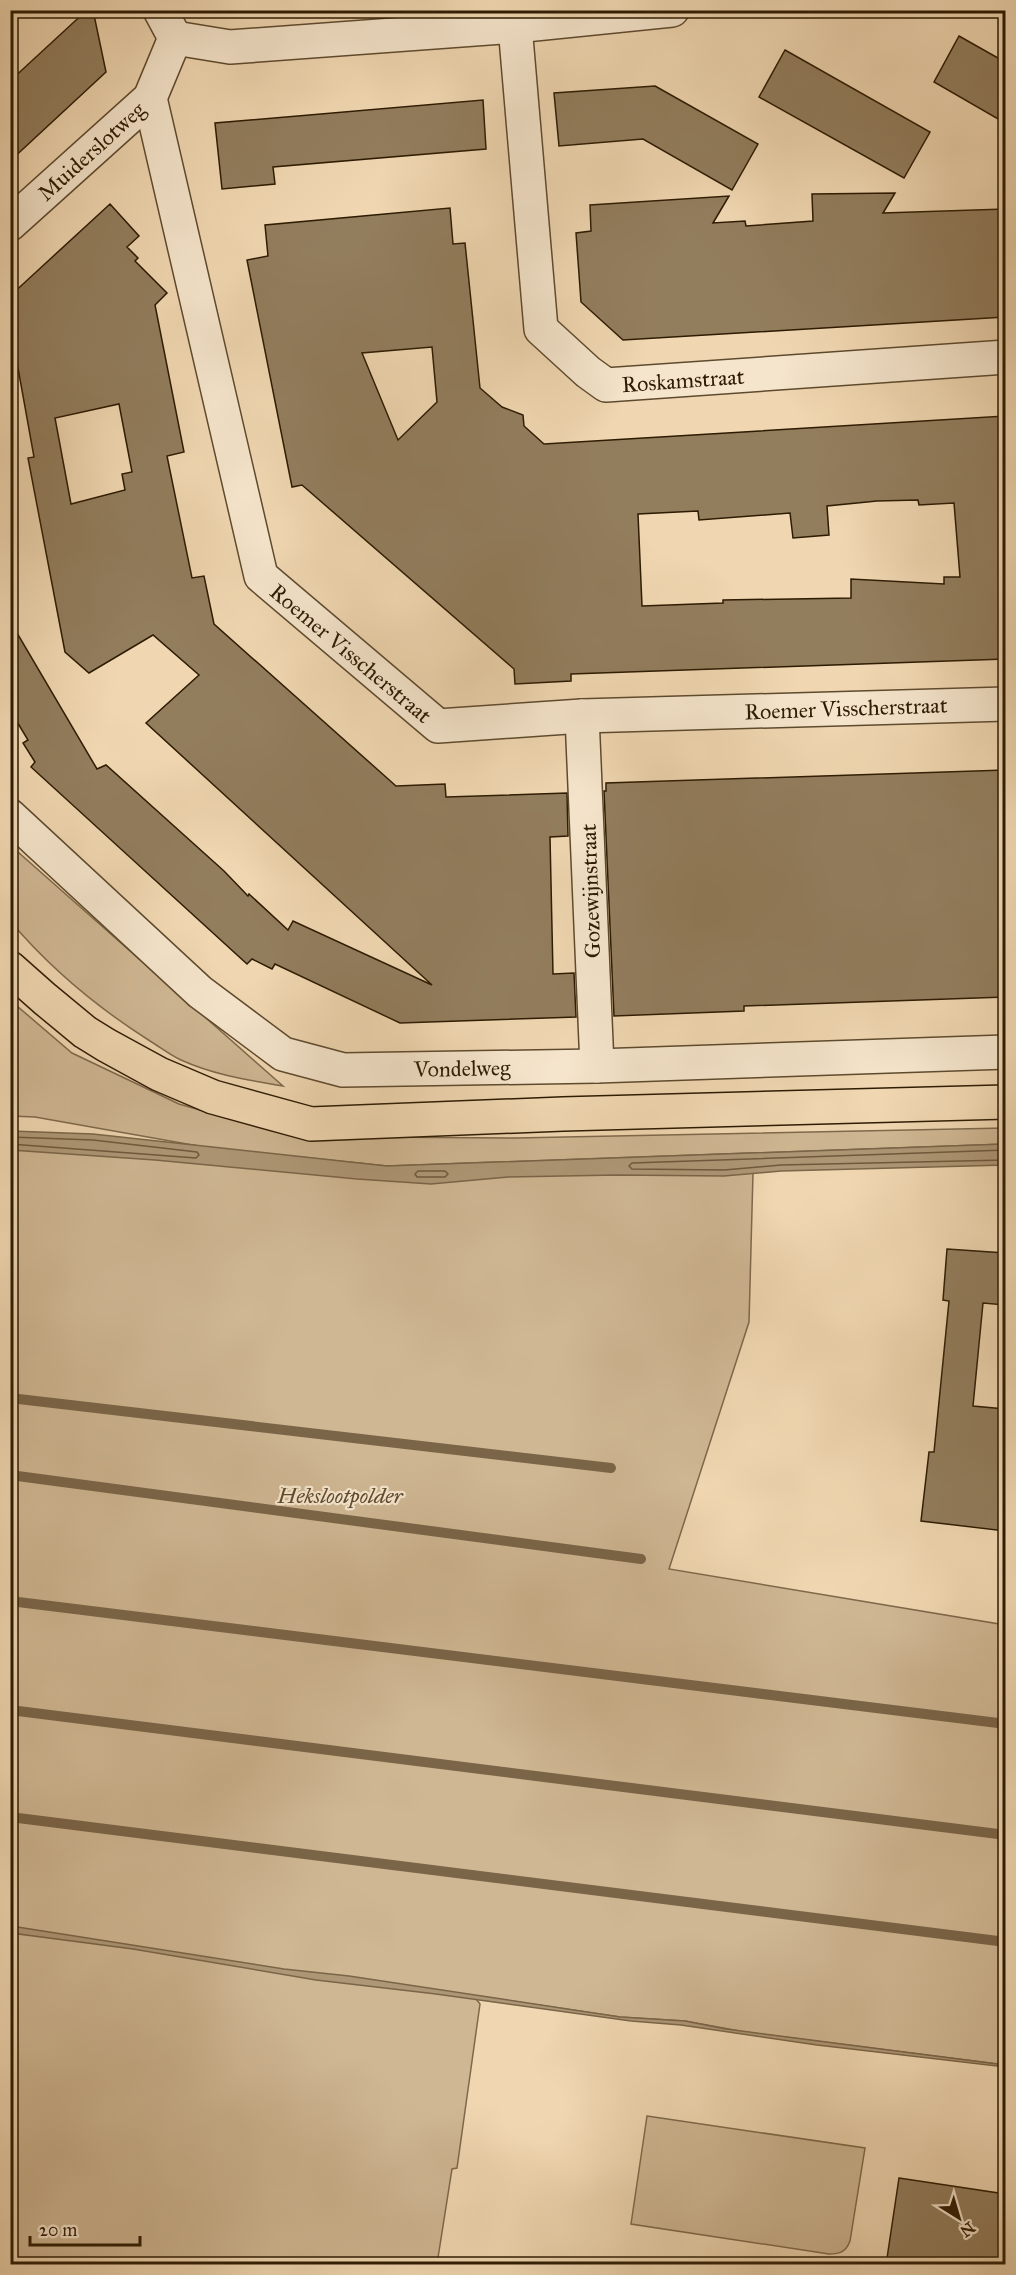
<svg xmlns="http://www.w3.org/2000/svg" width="1016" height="2275" viewBox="0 0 1016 2275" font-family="'IM FELL Great Primer',serif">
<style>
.green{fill:#cfb793;stroke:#7e694b;stroke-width:1.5}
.water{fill:#ae9776;stroke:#7a6548;stroke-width:1.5}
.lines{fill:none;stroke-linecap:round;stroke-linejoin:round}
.shore{stroke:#6e593c;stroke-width:1.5}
.stream{stroke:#7a6548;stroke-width:10}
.building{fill:#927d5d;stroke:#2d1b03;stroke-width:1.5;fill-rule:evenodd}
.minor-casing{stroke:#5e4a2e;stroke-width:36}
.primary-casing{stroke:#2d1b03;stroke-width:36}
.minor{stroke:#f5e5cc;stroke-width:33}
.primary{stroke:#f0d7b1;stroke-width:33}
.labels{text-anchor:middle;stroke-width:4.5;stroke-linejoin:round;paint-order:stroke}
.street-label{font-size:22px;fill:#2d1b03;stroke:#f5e5cc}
.park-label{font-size:22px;font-style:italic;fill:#5e4a2e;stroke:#f5e5cc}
</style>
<rect width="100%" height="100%" fill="#f0d7b1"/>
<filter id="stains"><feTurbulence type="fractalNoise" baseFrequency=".00333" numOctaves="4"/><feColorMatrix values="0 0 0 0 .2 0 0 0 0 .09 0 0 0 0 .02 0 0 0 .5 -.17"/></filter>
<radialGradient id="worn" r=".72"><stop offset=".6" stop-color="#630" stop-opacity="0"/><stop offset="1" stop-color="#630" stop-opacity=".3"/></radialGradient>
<g class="green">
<path d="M10 845 283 1086C248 1080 214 1075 181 1060 170 1055 160 1047 150 1041 98 1008 50 968 11 922Z"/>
<path d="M10 1000 72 1053 179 1104 235 1120 366 1137 515 1138 1005 1128V1144L387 1166 204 1147 35 1117 11 1116Z"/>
<path d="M10 1137 432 1170 753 1173 749 1322 669 1569 1005 1625V2065L745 2032 685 2021 620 2017 478 1996 477 2000 480 2004 457 2168 452 2169 437 2264H11Z"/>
<path d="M647 2116 865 2148 850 2241C846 2252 840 2254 829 2254L631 2224Z"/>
</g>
<g class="water">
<path d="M11 1131 93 1134 387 1166 1005 1144 1006 1165 781 1171 724 1176 618 1175 508 1177 431 1184 357 1179 155 1160 11 1150Z"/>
<path d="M11 1926 284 1969 349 1976 620 2017 685 2021 726 2029 1005 2065V2067L817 2045 681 2025 631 2021 436 1994 316 1980 133 1949 11 1933Z"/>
</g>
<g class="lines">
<g class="shore">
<path d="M10 1137 93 1140 197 1152 199 1155 196 1158 10 1144"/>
<path d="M1006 1150 632 1163 629 1166 632 1169 724 1170 781 1165 1006 1160"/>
<path d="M418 1171H445L448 1174 445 1177H417L415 1174Z"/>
</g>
<g class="stream">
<path d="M10 1398 611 1468"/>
<path d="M10 1475 641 1559"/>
<path d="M10 1601 1006 1724"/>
<path d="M10 1710 1006 1835"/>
<path d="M10 1817 1006 1942"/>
</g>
</g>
<g class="building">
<path d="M87 10H93L106 72 10 161V81Z"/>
<path d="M959 36 1005 62V123L934 82Z"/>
<path d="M785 50 930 132 904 178 759 97Z"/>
<path d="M655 86 758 144 732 190 643 139 559 146 554 93Z"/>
<path d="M483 100 486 149 273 167 275 184 222 189 215 123Z"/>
<path d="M895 193 883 213 1005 209V317L623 340 581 302 576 233 591 231 590 205 729 196 713 223 745 221 746 226 813 221 812 194Z"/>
<path d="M110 204 139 236 127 247 138 258 135 261 167 293 155 305 184 452 167 456 192 578 204 576 214 624 396 786 445 784 446 797 567 793 568 836 550 837 553 974 574 973 576 1017 400 1023 275 964 272 969 252 959 247 964 31 767 35 762 23 743 28 740 10 710V621L97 769 106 765 224 871 248 896 249 894 288 930 293 921 432 985 146 723 199 675 153 635 89 673 65 652 28 458 34 457 18 368 10 375V296ZM119 404 132 472 122 474 125 490 71 504 55 418Z"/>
<path d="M450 208 453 244 465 243 480 388 502 407 523 415 524 426 544 444 1005 416V659L571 674V681L515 684 514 669 302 485 292 487 247 260 268 256 265 225ZM432 347 437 402 398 440 362 353ZM918 500 919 505 954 503 960 577H944V584L851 579V598L723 600V603L642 606 638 514 698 511 699 520 790 513 793 538 829 535 827 506 877 501Z"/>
<path d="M1005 770V997L744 1006V1011L614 1016 604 791H606V783Z"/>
<path d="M947 1249 1005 1253V1305L983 1303 973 1406 1005 1409V1531L921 1521 929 1452H934L949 1301 943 1300Z"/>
<path d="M899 2178 1005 2194V2265H886Z"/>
</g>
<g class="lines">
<defs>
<g id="minor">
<path d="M160 10 175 38"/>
<path d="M515 26 541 329 588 372 606 385 1006 357"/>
<path d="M175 38 230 47 515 26 672 10"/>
<path d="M150 98 261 576 438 726 582 716 1006 704"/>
<path d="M10 224 150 98 175 38"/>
<path d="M582 716 597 1066"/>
<path d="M10 816 200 992 283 1054 343 1070 597 1066 1006 1052"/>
</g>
<path id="primary" d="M10 968 45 999 85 1032 106 1045 159 1074 213 1097 311 1124 563 1114 1006 1102"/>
</defs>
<use href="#minor" class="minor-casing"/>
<use href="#primary" class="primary-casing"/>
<use href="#minor" class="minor"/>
<use href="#primary" class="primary"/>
</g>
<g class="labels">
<g class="street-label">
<text transform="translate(91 151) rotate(-42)" y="8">Muiderslotweg</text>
<text transform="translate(683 380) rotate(-4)" y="8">Roskamstraat</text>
<text transform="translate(351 653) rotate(40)" y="8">Roemer Visscherstraat</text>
<text transform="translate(846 708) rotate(-2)" y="8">Roemer Visscherstraat</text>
<text transform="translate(590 891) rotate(-92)" y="8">Gozewijnstraat</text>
<text transform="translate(462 1068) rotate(-1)" y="8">Vondelweg</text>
</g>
<g class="park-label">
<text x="340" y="1503">Hekslootpolder</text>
</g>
</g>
<rect width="1016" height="2275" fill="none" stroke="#f0d7b1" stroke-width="36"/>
<rect x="12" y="12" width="992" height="2251" fill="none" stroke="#2d1b03" stroke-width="3"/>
<rect x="18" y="18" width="980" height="2239" fill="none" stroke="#2d1b03" stroke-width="1.5"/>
<g transform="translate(959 2218) rotate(143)" stroke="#f5e5cc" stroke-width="4.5" paint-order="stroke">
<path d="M0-4.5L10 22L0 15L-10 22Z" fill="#2d1b03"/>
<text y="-9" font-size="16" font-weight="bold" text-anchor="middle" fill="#2d1b03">N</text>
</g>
<path d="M30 2236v9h110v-9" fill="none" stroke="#2d1b03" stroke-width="3"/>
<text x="39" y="2236" font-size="18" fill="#2d1b03" stroke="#f5e5cc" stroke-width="4.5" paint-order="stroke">20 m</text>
<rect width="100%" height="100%" filter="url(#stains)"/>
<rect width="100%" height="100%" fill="url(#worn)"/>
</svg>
